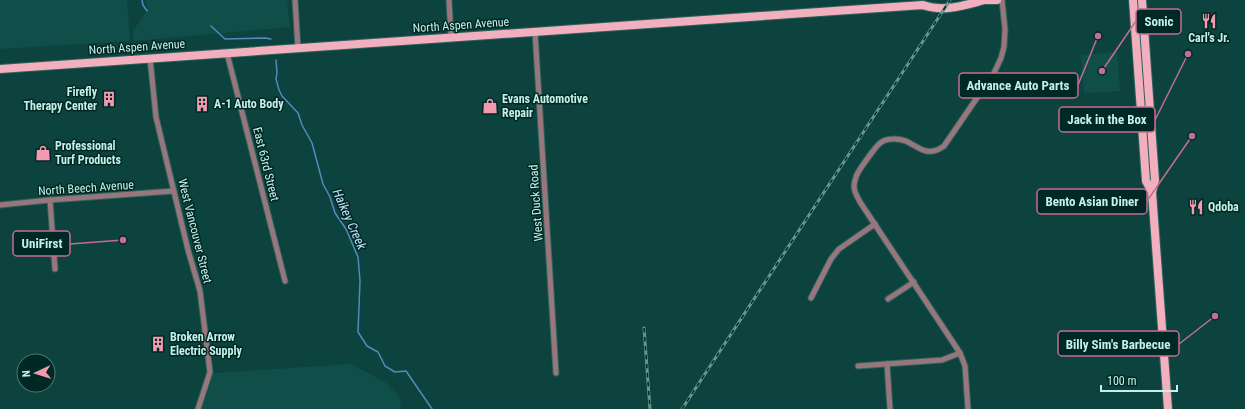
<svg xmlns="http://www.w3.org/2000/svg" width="1245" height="409" viewBox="0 0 1245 409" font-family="'Roboto Condensed',sans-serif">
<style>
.built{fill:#104f49}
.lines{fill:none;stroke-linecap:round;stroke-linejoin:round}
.stream{stroke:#508bbb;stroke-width:1.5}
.minor-casing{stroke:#2e625d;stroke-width:7}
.primary-casing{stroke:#2e625d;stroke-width:10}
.minor{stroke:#97767d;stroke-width:5}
.primary{stroke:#f2b0be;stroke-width:8}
.rail-casing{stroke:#659690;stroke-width:3}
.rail{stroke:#002824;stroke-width:1.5;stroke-dasharray:4.5;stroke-linecap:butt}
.labels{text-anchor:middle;stroke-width:3;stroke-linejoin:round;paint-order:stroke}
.street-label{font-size:12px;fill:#c4f0e9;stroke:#002824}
.poi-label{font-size:12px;font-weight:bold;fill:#c4f0e9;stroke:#002824;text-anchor:start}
.water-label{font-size:13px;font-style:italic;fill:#c2e1fd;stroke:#002824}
.leader{fill:none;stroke:#c36e94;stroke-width:1.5}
.callout-dot{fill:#c36e94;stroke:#002824;stroke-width:1.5}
.callout{fill:#002824;stroke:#c36e94;stroke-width:1.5}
.callout-label{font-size:13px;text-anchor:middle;font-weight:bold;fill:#c4f0e9}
</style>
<rect width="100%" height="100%" fill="#0d433e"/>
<g class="built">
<path d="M0 0H127L130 41 0 49Z"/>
<path d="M146 0H287L290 27 134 41 133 31 147 11Z"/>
<path d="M1117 52 1120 91 1084 93 1081 55Z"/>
<path d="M351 364 385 382 400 397 401 409H202L211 382 212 372 217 373Z"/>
</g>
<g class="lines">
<g class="stream">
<path d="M142 0 143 5 147 11"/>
<path d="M211 26 225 39 265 38 271 39"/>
<path d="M276 60 277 73 276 79 279 90 282 96 298 113 302 125 312 143 323 184 330 197 335 213 346 229 358 257 360 281 358 332 367 346 378 352 385 366 395 372 406 371 432 409"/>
</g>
<defs>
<g id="minor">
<path d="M295 0 298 48"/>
<path d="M449 0 451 37"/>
<path d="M535 32 556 373"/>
<path d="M227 53 285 281"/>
<path d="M150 58 156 117 188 250 200 291 210 372 198 409"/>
<path d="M50 200 55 269"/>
<path d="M0 205 50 200 174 191"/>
<path d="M811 298 831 259 839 249 875 224"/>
<path d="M888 299 914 282"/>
<path d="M887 364 890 409"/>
<path d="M858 366 942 360 960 353"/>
<path d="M968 409 965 366 960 353 868 214C863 206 855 197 854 187 854 184 855 180 856 177 857 172 874 149 879 144 882 141 888 139 893 139 914 137 922 162 944 146L994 73 1001 58 1004 47 1005 29 1002 0"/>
</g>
<g id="primary">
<path d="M977 0H997"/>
<path d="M1133 0 1146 181 1152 192"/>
<path d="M1142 0 1155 180 1152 192 1168 409"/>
<path d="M0 69 834 11 923 5C942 12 962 6 981 1"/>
</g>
</defs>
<use href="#minor" class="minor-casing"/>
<use href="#primary" class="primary-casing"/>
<use href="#minor" class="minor"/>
<use href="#primary" class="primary"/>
<defs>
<g id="rail">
<path d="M644 328 650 409"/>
<path d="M682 409 950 0"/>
</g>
</defs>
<use href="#rail" class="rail-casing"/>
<use href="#rail" class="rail"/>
</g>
<defs>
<symbol id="restaurant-bare" viewBox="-9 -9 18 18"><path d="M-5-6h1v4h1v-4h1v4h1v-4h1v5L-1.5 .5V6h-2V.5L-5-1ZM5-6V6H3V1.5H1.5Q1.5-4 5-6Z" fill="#f29aae" stroke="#002824" stroke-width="2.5" paint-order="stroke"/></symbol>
<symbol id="building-bare" viewBox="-9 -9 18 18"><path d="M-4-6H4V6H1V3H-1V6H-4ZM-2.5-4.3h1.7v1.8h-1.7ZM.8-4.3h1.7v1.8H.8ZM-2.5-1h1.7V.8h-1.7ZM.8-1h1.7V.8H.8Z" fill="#f29aae" stroke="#002824" stroke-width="2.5" paint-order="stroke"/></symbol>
<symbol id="shop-bare" viewBox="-9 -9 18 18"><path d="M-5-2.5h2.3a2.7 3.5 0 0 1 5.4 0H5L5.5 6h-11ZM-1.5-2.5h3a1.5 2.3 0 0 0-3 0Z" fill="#f29aae" stroke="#002824" stroke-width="2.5" paint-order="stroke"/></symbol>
</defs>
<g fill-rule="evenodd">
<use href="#restaurant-bare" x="1198" y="10" width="22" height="22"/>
<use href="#building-bare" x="98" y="88" width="22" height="22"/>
<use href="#building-bare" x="191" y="93" width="22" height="22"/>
<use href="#shop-bare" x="479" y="95" width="22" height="22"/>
<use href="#shop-bare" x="32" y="142" width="22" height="22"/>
<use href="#restaurant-bare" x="1185" y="196" width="22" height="22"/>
<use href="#building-bare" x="147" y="333" width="22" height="22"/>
</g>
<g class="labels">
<g class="street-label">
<text transform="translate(461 25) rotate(-4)" y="4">North Aspen Avenue</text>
<text transform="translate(137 47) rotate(-4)" y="4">North Aspen Avenue</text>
<text transform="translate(266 164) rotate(76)" y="4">East 63rd Street</text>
<text transform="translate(86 188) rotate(-4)" y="4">North Beech Avenue</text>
<text transform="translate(536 203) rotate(-94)" y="4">West Duck Road</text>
<text transform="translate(195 231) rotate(76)" y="4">West Vancouver Street</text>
</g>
<g class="poi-label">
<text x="1209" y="42" text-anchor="middle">Carl's Jr.</text>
<text x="97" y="96" text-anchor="end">Firefly<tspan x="97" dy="14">Therapy Center</tspan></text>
<text x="502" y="103">Evans Automotive<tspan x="502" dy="14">Repair</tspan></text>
<text x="214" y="108">A-1 Auto Body</text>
<text x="55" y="150">Professional<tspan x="55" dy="14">Turf Products</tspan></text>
<text x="1208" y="211">Qdoba</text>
<text x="170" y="341">Broken Arrow<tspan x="170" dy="14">Electric Supply</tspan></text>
</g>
<g class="water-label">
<text transform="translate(350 219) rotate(66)" y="5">Haikey Creek</text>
</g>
</g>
<path class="leader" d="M1102 71L1136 21M1098 36L1078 85M1188 54L1155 120M1192 136L1147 201M123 240L70 244M1215 316L1179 344"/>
<g class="callout-dot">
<circle cx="1102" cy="71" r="4"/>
<circle cx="1098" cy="36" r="4"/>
<circle cx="1188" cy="54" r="4"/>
<circle cx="1192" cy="136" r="4"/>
<circle cx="123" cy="240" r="4"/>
<circle cx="1215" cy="316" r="4"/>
</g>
<g class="callout">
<rect x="1136" y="9" width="45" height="25" rx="4"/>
<rect x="959" y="73" width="119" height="25" rx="4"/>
<rect x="1059" y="107" width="96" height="25" rx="4"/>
<rect x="1037" y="189" width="110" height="25" rx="4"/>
<rect x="13" y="231" width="57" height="25" rx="4"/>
<rect x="1058" y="331" width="121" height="25" rx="4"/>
</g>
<g class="callout-label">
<text x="1159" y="26">Sonic</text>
<text x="1018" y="90">Advance Auto Parts</text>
<text x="1107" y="124">Jack in the Box</text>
<text x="1092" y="206">Bento Asian Diner</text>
<text x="42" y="248">UniFirst</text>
<text x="1118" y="349">Billy Sim's Barbecue</text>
</g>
<g transform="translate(36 373) rotate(266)"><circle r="19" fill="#002824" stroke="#4e7873"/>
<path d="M0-3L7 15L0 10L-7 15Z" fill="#f29aae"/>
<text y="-6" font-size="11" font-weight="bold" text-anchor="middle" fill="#c4f0e9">N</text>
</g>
<path d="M1101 385v6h76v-6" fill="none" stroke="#c4f0e9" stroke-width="2"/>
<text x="1107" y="385" font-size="12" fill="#c4f0e9" stroke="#002824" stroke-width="3" paint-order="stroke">100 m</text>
</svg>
